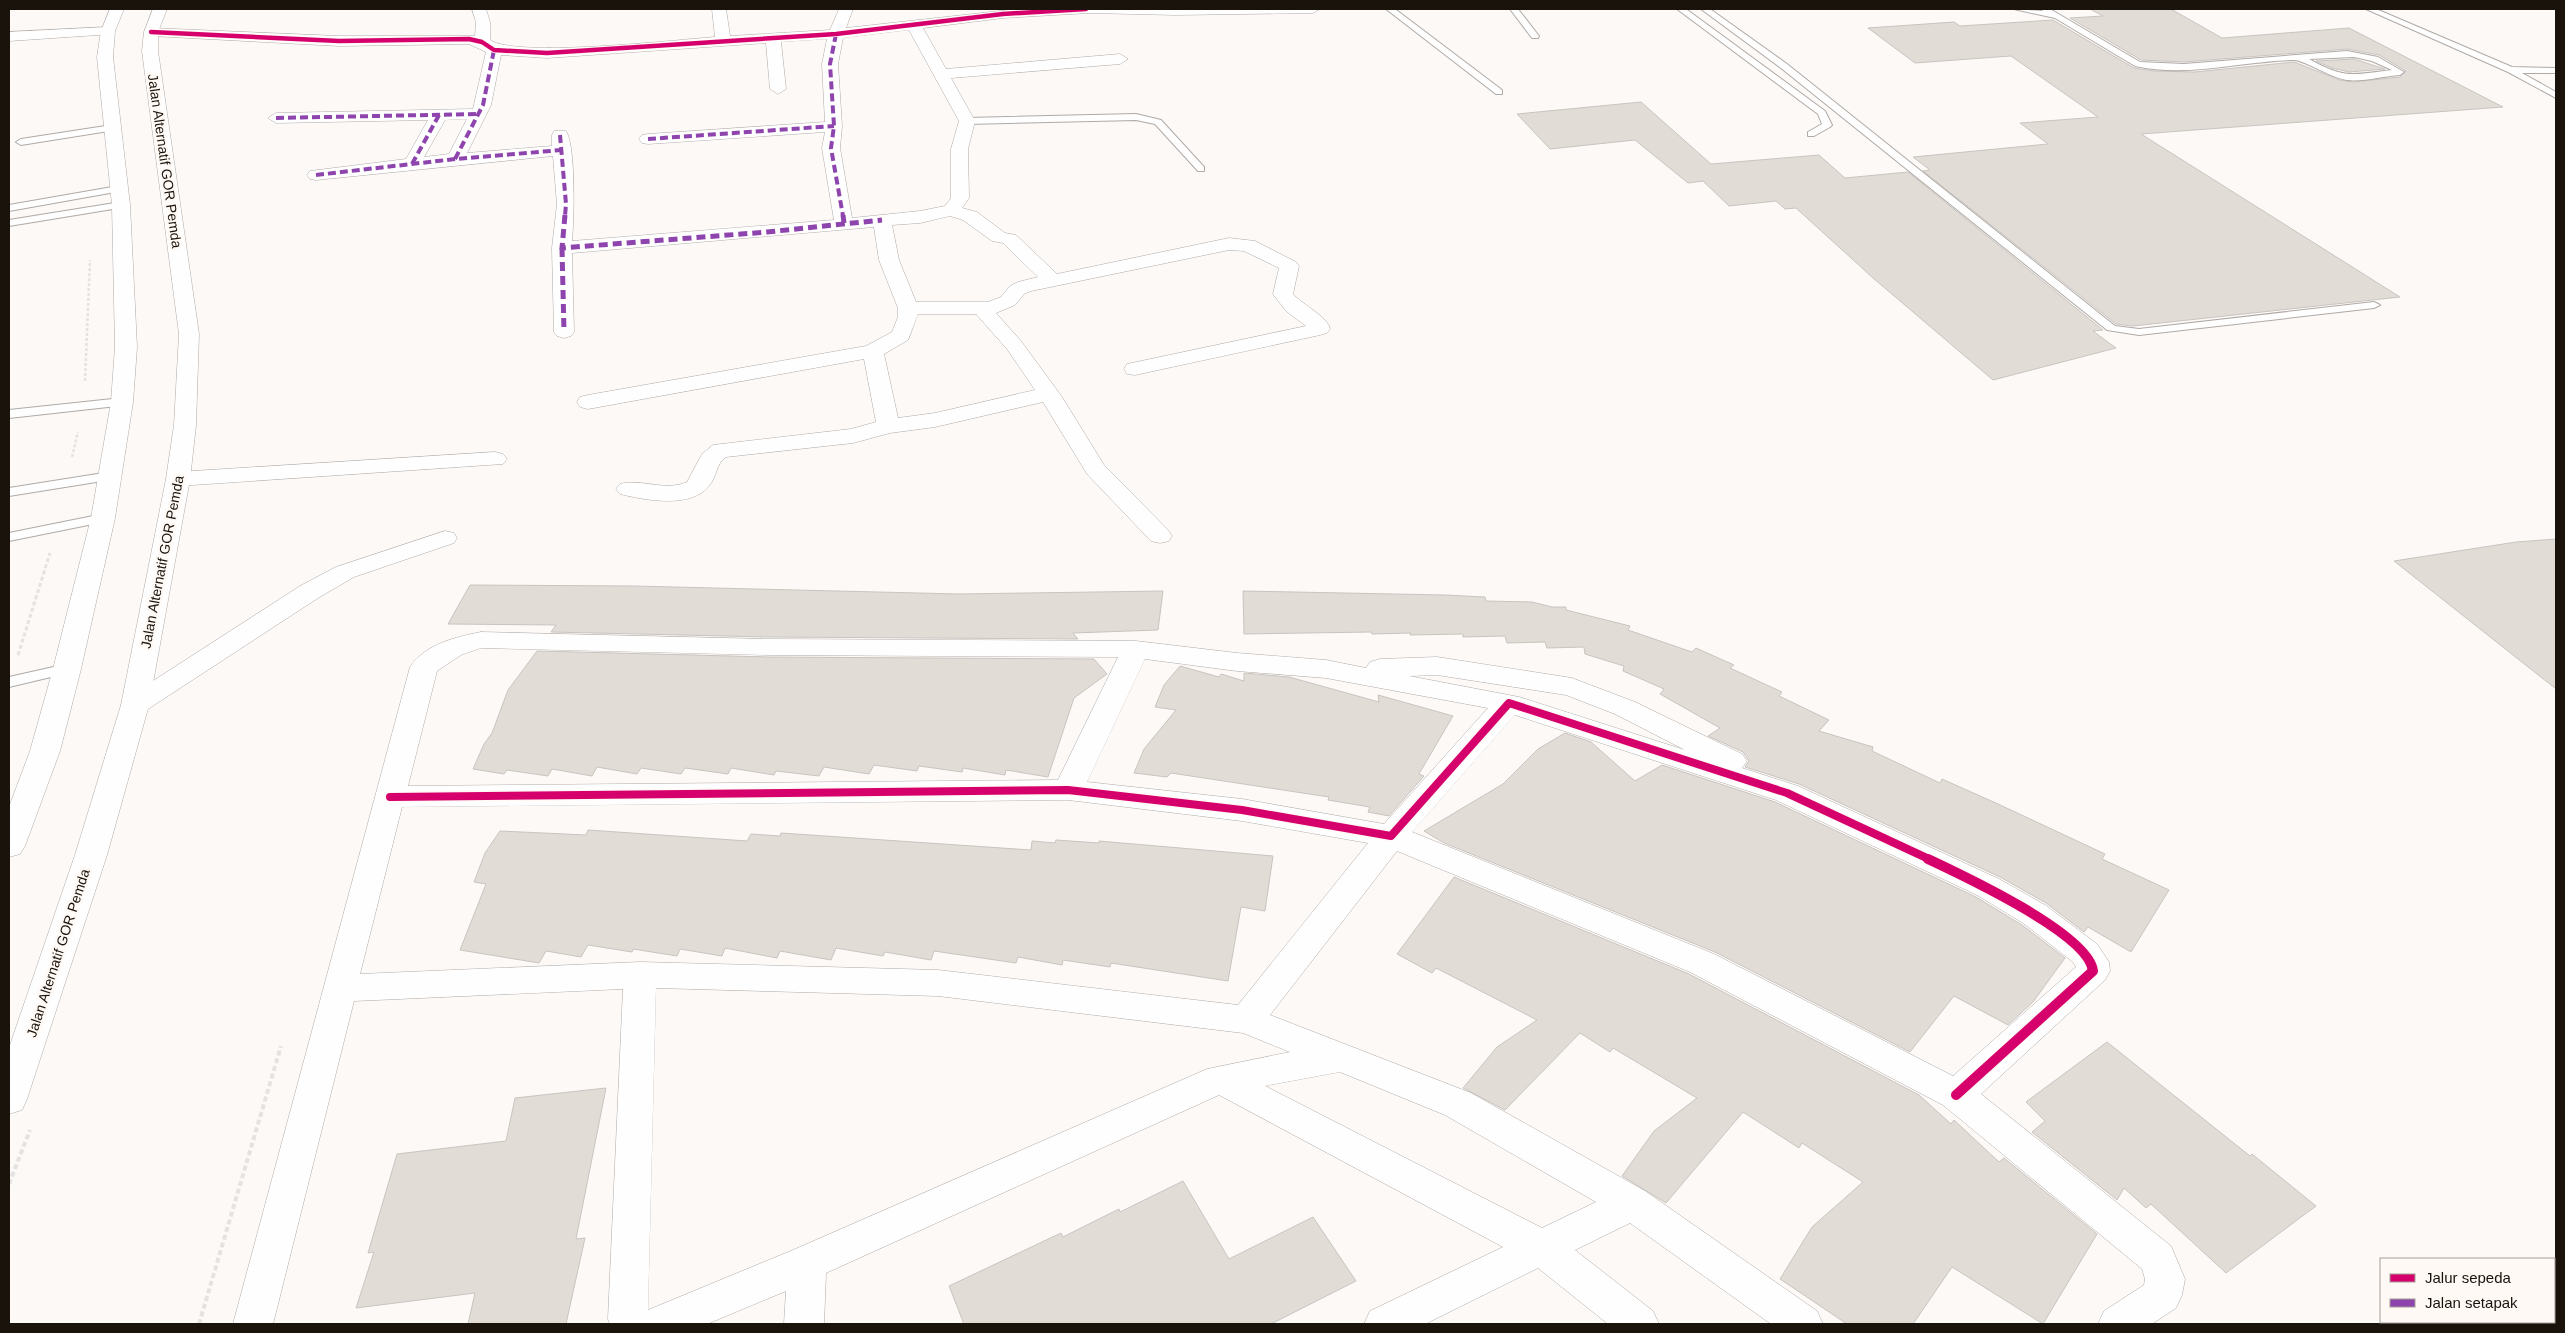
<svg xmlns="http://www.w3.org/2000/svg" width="2565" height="1333" viewBox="0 0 2565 1333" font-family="Helvetica,sans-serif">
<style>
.building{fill:#e2dcd7;stroke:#c9c4bf}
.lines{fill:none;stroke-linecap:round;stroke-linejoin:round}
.lane-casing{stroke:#afaaa6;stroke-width:2}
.street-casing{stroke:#afaaa6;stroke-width:1}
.secondary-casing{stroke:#afaaa6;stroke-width:1}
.primary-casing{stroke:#afaaa6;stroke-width:1}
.path-far2{stroke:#e4e3e2;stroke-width:2.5;stroke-dasharray:3 2;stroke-linecap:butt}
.path-far1{stroke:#e4e3e2;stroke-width:3;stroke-dasharray:4 2.5;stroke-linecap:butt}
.path{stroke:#e4e3e2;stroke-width:4;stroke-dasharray:5 3;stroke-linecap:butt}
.lane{fill:#fffefe;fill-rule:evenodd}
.street{fill:#fffefe;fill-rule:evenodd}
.secondary{fill:#fffefe;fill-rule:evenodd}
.primary{fill:#fffefe;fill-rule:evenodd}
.quiet-far1{stroke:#8e44ad;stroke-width:4;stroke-dasharray:8 4;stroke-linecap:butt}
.quiet{stroke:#8e44ad;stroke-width:5;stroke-dasharray:9 5;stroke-linecap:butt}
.cycleway-far2-casing{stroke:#fef9f5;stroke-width:6}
.cycleway-far1-casing{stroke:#fef9f5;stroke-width:11}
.cycleway-casing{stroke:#fef9f5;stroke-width:13}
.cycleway-far2{stroke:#d6006c;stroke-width:4.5}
.cycleway-far1{stroke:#d6006c;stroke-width:8}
.cycleway{stroke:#d6006c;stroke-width:10}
.labels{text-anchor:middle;stroke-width:5;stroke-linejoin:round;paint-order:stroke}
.street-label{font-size:14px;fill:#1a130b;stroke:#fef9f5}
</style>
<rect width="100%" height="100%" fill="#fcf9f7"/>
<g class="building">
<path d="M2090 9H2171L2222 38 2349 28 2503 107 2141 134 2400 297 2133 326 2116 324 1923 171 1930 170 1913 157 2048 144 2020 123 2098 117 2011 56 1915 63 1868 28 1954 22 1960 26 2053 20 2134 68 2154 71 2195 72 2294 62 2340 80 2353 82 2400 77 2406 71 2379 55 2347 49 2184 62 2141 60 2070 18 2103 16Z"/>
<path d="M2354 59 2385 69 2349 72 2332 68 2316 61Z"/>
<path d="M1641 102 1711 164 1819 155 1845 178 1908 172 2103 330 2093 331 2116 348 1993 380 1873 278 1796 208 1785 209 1776 201 1729 206 1703 181 1688 183 1635 140 1550 149 1517 114Z"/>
<path d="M2556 539V689L2394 561 2516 542Z"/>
<path d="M470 585 634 586 959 594 1163 591 1158 630 1073 633 1078 639 769 637 551 632 556 625 448 624Z"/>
<path d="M1243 591 1445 595 1485 597 1486 601 1532 602 1552 607H1566V610L1630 626 1628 630 1692 652 1696 648 1734 665 1730 668 1782 692 1779 696 1829 720 1819 731 1873 747 1872 751 1940 783 1942 779 1998 804 2105 854 2102 859 2169 890 2131 952 2088 927 2084 932 2046 903 2000 877 1799 784 1745 767 1749 761 1743 752 1708 736 1720 728 1660 694 1664 689 1623 671 1624 666 1585 654 1584 647 1547 648 1545 642 1507 643 1505 636 1463 637V634L1410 635 1411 633 1372 634 1371 632 1244 634Z"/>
<path d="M537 651 769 657 1094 659 1107 674 1074 698 1048 777 1006 770 1005 775 963 768 962 772 919 766 917 771 874 765 869 774 824 767 819 776 776 771 774 775 731 768 728 774 685 768 681 774 641 768 637 774 597 767 592 776 552 769 548 776 507 770 504 774 473 769 484 744 492 733 508 690Z"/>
<path d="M1180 666 1219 677 1221 674 1244 681V673L1289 677 1379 702 1378 695 1453 716 1419 774 1424 776 1389 816 1368 812 1370 807 1328 800 1329 797 1171 773 1167 777 1134 773 1144 749 1176 710 1155 707 1164 685Z"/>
<path d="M1565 733 1591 742 1635 781 1662 765 1775 802 1976 897 2022 925 2065 958 2033 1002 2008 1025 1954 996 1910 1052 1715 952 1444 843 1424 831 1503 784 1538 749Z"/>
<path d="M588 830 747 841 751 834 780 836 781 833 1031 850 1032 841 1055 843 1056 840 1099 843V841L1273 856 1265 911 1241 907 1228 981 1111 963 1110 967 1063 960 1062 965 1018 957 1016 963 934 951 931 960 885 952 883 956 836 948 831 960 780 951 777 958 725 948 722 956 680 949 677 956 633 949 632 952 588 945 581 957 546 951 539 963 460 950 486 884 474 882 485 853 500 831 586 835Z"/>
<path d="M1454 877 1689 974 1919 1095 1951 1124 1954 1120 1999 1162 2004 1158 2097 1234 2043 1324 1952 1267 1913 1324H1847L1780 1279 1812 1227 1863 1182 1802 1143 1799 1148 1743 1112 1666 1203 1622 1176 1654 1131 1697 1098 1613 1048 1610 1052 1580 1033 1505 1110 1463 1088 1497 1047 1537 1020 1436 968 1432 973 1397 954Z"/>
<path d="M2107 1042 2250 1156 2252 1154 2316 1206 2226 1273 2151 1204 2146 1208 2124 1188 2117 1200 2032 1132 2045 1121 2026 1102Z"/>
<path d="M606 1088 576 1239 585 1238 566 1324H468L475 1293 356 1308 374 1252 368 1253 397 1154 506 1141 515 1098Z"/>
<path d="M1183 1181 1229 1259 1313 1217 1356 1281 1271 1324H964L949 1286 1061 1233 1063 1237 1119 1209 1120 1212Z"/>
</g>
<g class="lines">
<defs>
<g id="lane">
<path d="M1386 9H1395L1502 90V94H1496Z"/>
<path d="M1510 9H1518L1539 36 1538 38H1532Z"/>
<path d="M1677 9H1686L1825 111 1832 125 1830 127 1814 136H1808V132L1822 124 1818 114Z"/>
<path d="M1701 9H1710L1787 64 2115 326 2139 329 2374 302 2380 305 2374 308 2139 335 2107 330 1781 68Z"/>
<path d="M2014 9 2043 11 2041 9H2050L2140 62 2184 64 2347 51 2378 57 2404 72 2400 75C2384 76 2363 82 2347 80 2331 78 2304 60 2294 60 2242 61 2187 78 2135 66L2055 18ZM2354 57 2372 61 2392 70C2352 75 2345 79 2309 59Z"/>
<path d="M2366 9H2376L2512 67 2556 68V73H2522L2556 92V98L2508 72Z"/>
<path d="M1136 114 1161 120 1204 167V171H1198L1155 124 1136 120 967 124 962 121 967 118Z"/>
<path d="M112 125 115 126V130L21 145 16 142 21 139Z"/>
<path d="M118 186 121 187V191L9 211V205Z"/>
<path d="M121 202 125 203V207L9 226V220Z"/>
<path d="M122 398 128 402 126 405 9 418V410Z"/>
<path d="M110 472 116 476 115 479 9 496V488Z"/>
<path d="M103 514 108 515 110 518 108 521 9 541V533Z"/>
<path d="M67 664 72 666 75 669 72 672 9 687V677Z"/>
</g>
<g id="street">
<path d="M472 9H486L490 22V40C516 58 675 40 715 37L712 9H726L730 36 830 30 839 9H853L846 28 1018 9H1320L1313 13 1176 15 1089 13 1003 18 923 28 946 69 1120 54 1128 59 1120 64 951 78 975 121 968 149 969 198 962 208 977 212 1005 233 1016 235 1057 274 1229 238 1255 241 1296 262 1299 266 1293 294C1302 304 1329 318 1330 329L1327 333 1320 335 1135 375 1127 374 1124 369 1127 364 1306 326 1286 311 1273 294 1279 268 1244 251 1229 250 1031 291 1024 294 1015 305 996 313 1021 341 1062 397 1104 465 1169 531 1172 536 1169 541 1160 543 1151 541 1087 474 1043 402 935 427 890 433 853 443 726 457C716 463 717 477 709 486 691 509 644 500 620 494L616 489 620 484C641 478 665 492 687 482L702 454 713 445 851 429 876 422 864 359 588 409 580 407 577 402 580 397 588 395 866 346 892 332 898 317V308L879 260 874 227 572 253 574 332 571 336 564 338 557 336 554 332 552 248 557 204 553 156 316 180 310 179 307 175 310 171 406 159 428 120 276 123 268 118 276 113 473 109 486 52 469 44 339 46 151 36 144 32 151 28 339 36H475L476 22ZM909 30 959 121 951 149V198L945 206 920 211 852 218 840 148 842 126 838 64 843 38ZM827 39 822 64 825 122 648 134 642 135 639 139 642 143 648 144 825 132 822 148 834 220 572 241C574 221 576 146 566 131H554L552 135V146L467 153 491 105 501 55 547 58 766 43 770 89 778 94 786 89 781 42ZM467 119 449 154 424 157 445 120ZM950 216 963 220 992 241 1003 243 1038 277 1018 282 1010 286 1001 297 988 302H916L899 260 892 225 920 223ZM918 314H976L1007 349 1035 390 935 413 898 418 884 354 908 340Z"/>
<path d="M495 452 503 454 507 459 503 464 178 486 170 484 166 479 170 474 178 472Z"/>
<path d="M445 531 454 533 457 538 454 543 354 577 318 598 145 711 135 714 125 711 121 705 125 699 300 586 336 567Z"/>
<path d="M481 632 769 639 1136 641 1237 653 1326 660 1366 668 1370 662 1380 659 1437 657 1572 678 1635 702 1742 754 1747 761 1742 768 1798 786 1999 879 2045 905 2097 944 2109 962 2110 971 2105 980 1981 1094 2171 1246 2185 1279 2182 1295 2176 1308 2152 1324H2098L2104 1311 2144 1285 2145 1279 2142 1269 1943 1105 1690 972 1397 851 1270 1015 1471 1093 1645 1191 1817 1311 1823 1324H1771L1630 1223 1575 1250 1653 1311 1659 1324H1608L1538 1268 1425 1324H1364L1370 1311 1503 1247 1219 1095 826 1273 824 1324H784L786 1291 707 1324H610L608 1319 623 989 354 1001 273 1324H233L410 667C425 644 456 637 481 632ZM481 648 769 655 1118 657 1058 780 408 786 437 671 461 655ZM1145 659 1237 671 1326 678 1488 708 1384 824 1242 799 1087 782ZM1437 675 1566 695 1615 714 1685 750 1519 697 1409 676ZM1515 715 1776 800 1977 895 2023 923 2073 962 2076 967 1953 1076 1714 954 1412 832ZM1068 800 1242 821 1368 843 1238 1005 938 970 640 962 360 974 402 807ZM656 988 938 996 1243 1033 1290 1052 1207 1069 793 1250 648 1310ZM1340 1072 1445 1115 1596 1202 1542 1228 1265 1086Z"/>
</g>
<path id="secondary" d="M108 27 115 31 113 34 9 41V32Z"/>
<g id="primary">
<path d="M110 9H124L115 31 113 57 130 205 137 347 133 402 115 518 81 669 60 751 25 846 20 854 9 857V807L30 751 53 669 91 518 111 402 115 347 112 205 97 57 101 31Z"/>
<path d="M153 9H167L158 32V51L199 334 196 425 190 479 149 705 107 855 27 1099 22 1110 9 1114V1048L75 855 121 705 166 479 174 425 179 334 142 51 144 32Z"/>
</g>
</defs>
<use href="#lane" class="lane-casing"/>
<use href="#street" class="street-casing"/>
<use href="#secondary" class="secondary-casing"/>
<use href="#primary" class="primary-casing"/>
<g class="path-far2">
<path d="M85 381 90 260"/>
<path d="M72 457 78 432"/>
</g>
<path class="path-far1" d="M18 655 50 553"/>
<g class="path">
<path d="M9 1184 30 1130"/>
<path d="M199 1324 281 1046"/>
</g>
<use href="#lane" class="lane"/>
<use href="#street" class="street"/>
<use href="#secondary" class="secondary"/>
<use href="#primary" class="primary"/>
<g class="quiet-far1">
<path d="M836 34 830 64 834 126 831 148 843 216"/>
<path d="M276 118 477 114"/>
<path d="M560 135 566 204 565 216"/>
<path d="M648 139 834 126"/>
<path d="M455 159 483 105 494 50"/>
<path d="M412 164 439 115"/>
<path d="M316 175 455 159 562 150"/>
</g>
<g class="quiet">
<path d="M565 215 562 248 767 232 882 220"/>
<path d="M843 215 844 223"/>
<path d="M562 248 564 332"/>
</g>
<defs>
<path id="cycleway-far2" d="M151 32 339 41 469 39 482 42 494 50 547 53 836 34 1003 14 1086 9"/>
<path id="cycleway-far1" d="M390 797 1068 790 1242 810 1391 836 1509 703 1787 793 1931 860"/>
<path id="cycleway" d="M1928 859C1962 875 2089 934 2093 971L1956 1095"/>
</defs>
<use href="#cycleway-far2" class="cycleway-far2-casing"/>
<use href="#cycleway-far1" class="cycleway-far1-casing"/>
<use href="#cycleway" class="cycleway-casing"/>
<use href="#cycleway-far2" class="cycleway-far2"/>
<use href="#cycleway-far1" class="cycleway-far1"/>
<use href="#cycleway" class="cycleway"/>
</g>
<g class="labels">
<g class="street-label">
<text transform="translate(165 161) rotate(82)" y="5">Jalan Alternatif GOR Pemda</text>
<text transform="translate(162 562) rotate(-79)" y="5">Jalan Alternatif GOR Pemda</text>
<text transform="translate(58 953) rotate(-72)" y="5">Jalan Alternatif GOR Pemda</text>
</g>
</g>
<rect width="2565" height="1333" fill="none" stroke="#1a130b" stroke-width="20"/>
<rect x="2380" y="1258" width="175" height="65" fill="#fef9f5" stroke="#a39d97"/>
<rect x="2390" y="1274" width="25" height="8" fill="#d6006c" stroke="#a39d97"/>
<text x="2425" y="1283" font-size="15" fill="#1a130b">Jalur sepeda</text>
<rect x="2390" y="1299" width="25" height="8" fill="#8e44ad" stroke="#a39d97"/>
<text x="2425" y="1308" font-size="15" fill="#1a130b">Jalan setapak</text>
</svg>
